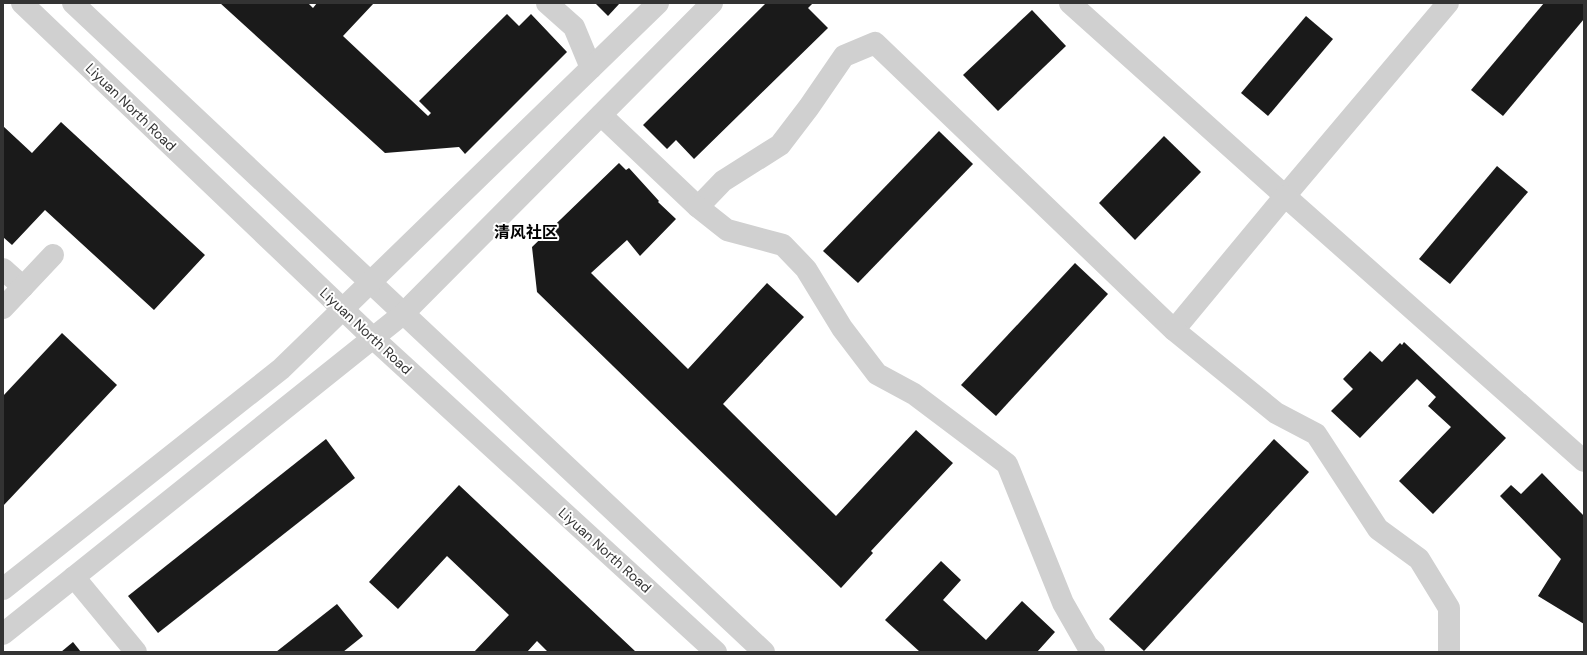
<svg xmlns="http://www.w3.org/2000/svg" width="1587" height="655" viewBox="0 0 1587 655" font-family="'DM Sans','Noto Sans SC',sans-serif">
<style>
.building{fill:#1a1a1a}
.lines{fill:none;stroke-linecap:round;stroke-linejoin:round}
.minor{stroke:#d0d0d0;stroke-width:22}
.labels{text-anchor:middle;stroke-width:4;stroke-linejoin:round;paint-order:stroke}
.street-label{font-size:14px;fill:#333;stroke:#fff}
.quarter-label{font-size:16px;font-weight:bold;fill:#000;stroke:#fff}
</style>
<rect width="100%" height="100%" fill="#fff"/>
<g class="building">
<path d="M220 3H308L313 8 317 3H374L343 36 428 116 431 113 419 101 507 14 519 26 531 14 567 52 465 154 459 147 385 153Z"/>
<path d="M595 3H620L608 16Z"/>
<path d="M766 3H813L808 8 828 28 694 159 676 140 667 149 643 125Z"/>
<path d="M1544 3H1584V19L1503 116 1471 90Z"/>
<path d="M1032 10 1066 46 998 111 963 75Z"/>
<path d="M1306 16 1333 39 1268 116 1241 93Z"/>
<path d="M61 122 205 255 154 310 45 210 12 245 3 237V126L32 153Z"/>
<path d="M939 131 973 164 858 283 823 251Z"/>
<path d="M1164 136 1201 172 1135 240 1099 203Z"/>
<path d="M619 163 626 170 629 168 659 201 658 202 676 219 640 256 627 240 591 273 688 369 767 283 804 317 723 404 836 516 916 430 953 463 871 551 873 553 841 588 537 292 532 247Z"/>
<path d="M1497 166 1528 192 1450 284 1419 259Z"/>
<path d="M1075 263 1108 294 996 416 961 385Z"/>
<path d="M62 333 117 385 3 506V396Z"/>
<path d="M1404 342 1506 438 1433 514 1399 481 1451 427 1428 406 1436 397 1417 379 1360 438 1331 411 1353 389 1343 379 1370 351 1382 362 1400 343 1402 345Z"/>
<path d="M326 439 355 478 158 633 128 596Z"/>
<path d="M1274 439 1309 472 1144 651 1109 619Z"/>
<path d="M1542 473 1584 516V624L1538 596 1561 559 1500 496 1511 485 1521 494Z"/>
<path d="M459 485 636 652H548L537 641 527 652H474L509 615 447 556 398 609 369 582Z"/>
<path d="M941 561 961 580 943 600 986 640 1022 601 1055 632 1037 652H920L885 620Z"/>
<path d="M337 604 363 636 343 652H276Z"/>
<path d="M73 642 81 652H61Z"/>
</g>
<g class="lines">
<g class="minor">
<path d="M22 3 374 339 716 652"/>
<path d="M73 3 764 652"/>
<path d="M547 3 574 27 591 68"/>
<path d="M1070 3 1285 196 1448 3"/>
<path d="M601 115 698 207 723 181 780 145 809 107 844 56 875 43 1174 330 1285 196 1584 461"/>
<path d="M698 207 727 230 783 245 806 269 842 328 877 374 914 394 1007 464 1063 603 1087 645 1094 652"/>
<path d="M3 269 23 287"/>
<path d="M3 308 53 255"/>
<path d="M1174 330 1276 413 1316 434 1378 529 1419 559 1449 608V652"/>
<path d="M74 577 136 652"/>
<path d="M3 589 281 369 658 3"/>
<path d="M3 634 403 314 712 3"/>
</g>
</g>
<g class="labels">
<g class="street-label">
<text transform="translate(131 107) rotate(44)" y="5">Liyuan North Road</text>
<text transform="translate(366 331) rotate(43)" y="5">Liyuan North Road</text>
<text transform="translate(605 550) rotate(42)" y="5">Liyuan North Road</text>
</g>
<g class="quarter-label">
<text x="526" y="238">清风社区</text>
</g>
</g>
<rect width="1587" height="655" fill="none" stroke="#333333" stroke-width="8"/>
</svg>
